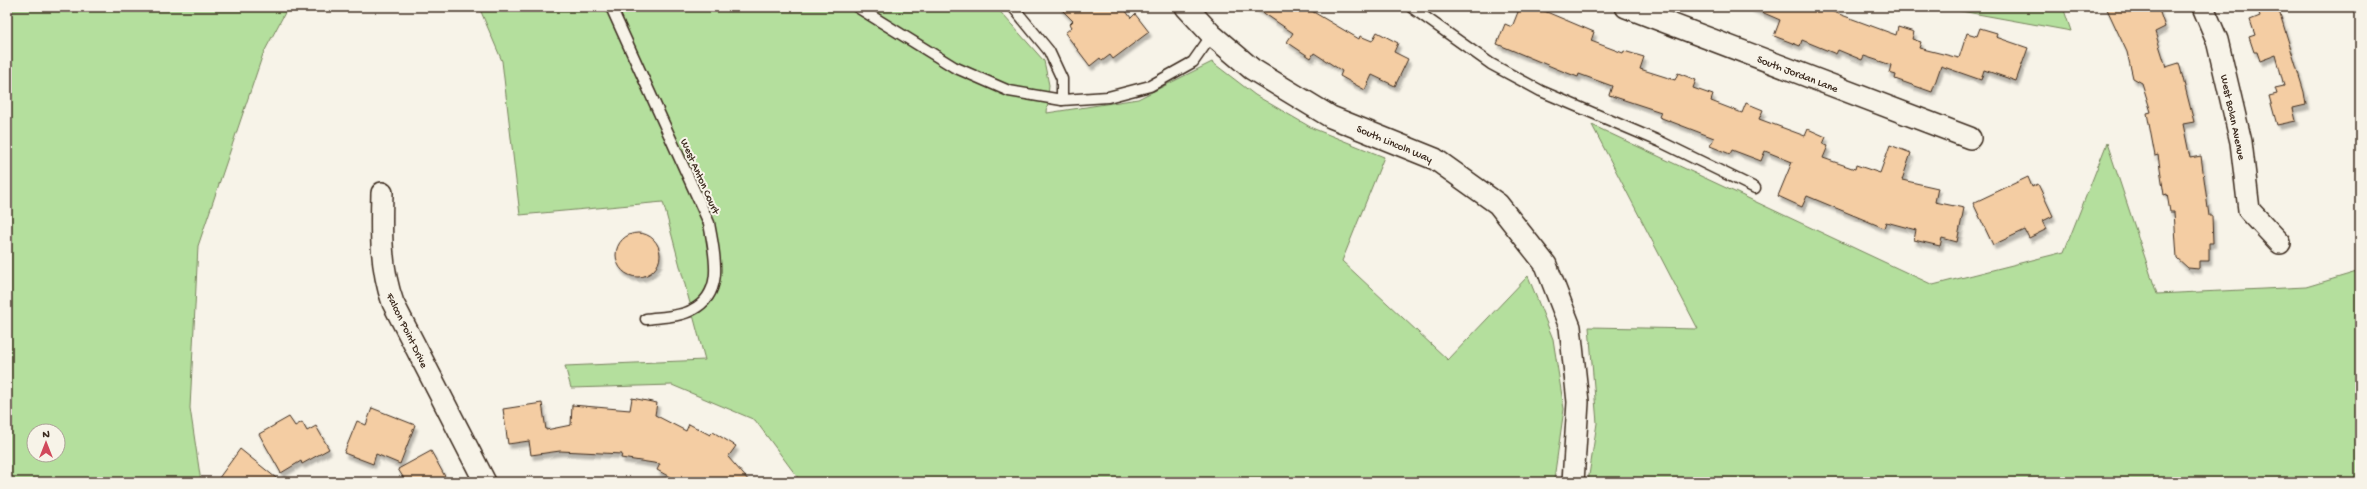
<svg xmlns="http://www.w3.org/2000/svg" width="2367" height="489" viewBox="0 0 2367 489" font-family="'Gochi Hand',sans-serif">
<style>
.green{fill:#b4df9d;stroke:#78845e;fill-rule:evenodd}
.building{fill:#f4cda3;stroke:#3b2a1e;filter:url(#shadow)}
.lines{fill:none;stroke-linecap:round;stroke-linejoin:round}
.lane-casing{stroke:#3b2a1e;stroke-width:13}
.street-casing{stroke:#3b2a1e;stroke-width:24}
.lane{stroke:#f7f3e8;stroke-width:10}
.street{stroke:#f7f3e8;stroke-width:21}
.labels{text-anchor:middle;stroke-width:4;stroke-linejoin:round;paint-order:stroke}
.street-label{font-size:11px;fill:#3b2a1e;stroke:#f7f3e8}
</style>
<defs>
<filter id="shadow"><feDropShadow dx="2.5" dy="4.5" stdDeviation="1" flood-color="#0004"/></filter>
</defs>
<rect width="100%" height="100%" fill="#f7f3e8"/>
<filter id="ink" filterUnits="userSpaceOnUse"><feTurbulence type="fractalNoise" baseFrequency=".025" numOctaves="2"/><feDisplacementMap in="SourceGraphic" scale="8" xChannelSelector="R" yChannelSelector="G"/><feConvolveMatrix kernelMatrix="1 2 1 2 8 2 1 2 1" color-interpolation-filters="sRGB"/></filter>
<g filter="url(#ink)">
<g class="green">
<path d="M7 7H288L263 54 198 246 190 408 201 482H7ZM34 431H58V455H34Z"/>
<path d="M479 7H996L1044 61 1049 85 1047 113 1138 99 1212 62 1255 95 1312 128 1384 157 1342 261 1448 360 1528 276 1553 339 1564 409 1554 479 1552 482H801L755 420 672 385 571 388 565 366 705 360 663 202 520 215 502 61Z"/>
<path d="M1939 7H2063L2071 31Z"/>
<path d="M1592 125 1933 285 2064 252 2107 143 2157 294 2306 287 2360 271V482H1588L1597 423 1589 327 1698 329Z"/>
</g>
<g class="building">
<path d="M1059 7H1123L1131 18 1135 14 1149 32 1113 59 1110 55 1102 61 1100 58 1090 66 1065 33 1072 27 1070 24 1073 21Z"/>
<path d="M1255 7H1305L1359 39 1360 36 1372 41 1377 32 1398 43 1394 52 1408 59 1395 86 1372 75 1365 90 1340 76 1342 71 1314 53 1311 58 1287 42 1293 33Z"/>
<path d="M1520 7H1543L1542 10 1594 32 1591 41 1623 53 1624 51 1644 57 1640 69 1675 80 1678 73 1696 80 1693 88 1713 95 1711 101 1742 113 1746 103 1763 110 1759 119 1805 136 1808 129 1826 137 1823 144 1828 146 1823 158 1855 169 1856 165 1880 173 1890 145 1911 153 1902 180 1938 188 1935 202 1964 208 1957 242 1942 238 1940 246 1914 240 1916 230 1886 222 1884 228 1807 196 1802 207 1778 196 1792 162 1765 151 1761 161 1732 150 1730 154 1710 146 1714 138 1659 117 1661 112 1609 95 1612 86 1579 74 1578 77 1562 71 1497 44 1505 24 1512 27Z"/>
<path d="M1750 7H1820L1896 35 1898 27 1914 32 1912 39 1921 42 1919 48 1959 58 1967 33 1977 36 1980 28 1997 33 1996 37 2028 48 2016 81 1984 70 1981 80 1941 66 1932 92 1895 79 1896 75 1889 73 1891 65 1864 56 1862 60 1838 50 1836 54 1802 40 1800 46 1774 36 1780 20Z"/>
<path d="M2106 7H2158L2165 27 2155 32 2166 67 2179 63 2194 122 2183 124 2190 158 2201 156 2209 216H2212L2213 243H2209V261H2199V269L2188 268 2177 258 2174 212H2170L2167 194 2164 195 2158 155 2155 156 2147 113 2151 112 2142 83 2133 78 2127 52Z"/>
<path d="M2257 7H2273L2280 14 2304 92 2306 105 2293 108 2296 121 2277 125 2269 96 2277 94 2275 88 2284 86 2276 55 2260 61 2257 52H2254L2249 37 2255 35 2250 20 2260 16Z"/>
<path d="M2028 177 2032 187 2038 184 2053 216 2043 221 2047 229 2029 238 2025 230 1993 245 1973 203Z"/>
<circle cx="638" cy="255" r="22"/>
<path d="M632 398 657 403 655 415 686 431 689 424 710 435 713 432 736 446 728 457 750 482H679L657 470 660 464 621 458 622 454 560 451 531 455 529 441 508 444 503 409 542 403 546 430 571 425 572 405 630 410Z"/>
<path d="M372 408 415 425 400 464 376 454 373 464 344 453 357 421 366 425Z"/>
<path d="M289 417 295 426 302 422 307 431 316 426 329 449 302 464 301 461 281 473 259 434Z"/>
<path d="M240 449 281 482H216Z"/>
<path d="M431 451 448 482H406L398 469Z"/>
</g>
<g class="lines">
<defs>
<g id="lane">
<path d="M611 7 709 223C714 253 726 293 692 310 680 317 660 317 646 319"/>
<path d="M857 7 954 67 1009 91 1062 100 1108 97 1150 86 1193 62 1212 35"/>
<path d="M1013 7 1049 51 1062 79V100"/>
<path d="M1411 7 1491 64 1541 91 1661 142 1755 188"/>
</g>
<g id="street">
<path d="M1186 7 1212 35 1252 69 1331 117 1435 159 1498 204 1546 265 1570 327 1578 402 1573 482"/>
<path d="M1626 7 1970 138"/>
<path d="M2203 7 2217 40 2241 142 2249 210 2280 243"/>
<path d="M382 193C381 230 380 267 393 303L485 482"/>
</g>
</defs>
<use href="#lane" class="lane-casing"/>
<use href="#street" class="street-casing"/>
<use href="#lane" class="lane"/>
<use href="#street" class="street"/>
</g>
</g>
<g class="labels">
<g class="street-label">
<text transform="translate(1798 73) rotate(21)" y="4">South Jordan Lane</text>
<text transform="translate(2234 117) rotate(78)" y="4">West Bolan Avenue</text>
<text transform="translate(1395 143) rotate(23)" y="4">South Lincoln Way</text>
<text transform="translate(701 176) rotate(66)" y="4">West Anton Court</text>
<text transform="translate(408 330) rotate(64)" y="4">Falcon Point Drive</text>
</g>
</g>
<rect width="2367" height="489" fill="none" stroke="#f7f3e8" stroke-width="24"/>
<rect x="12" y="12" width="2343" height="465" fill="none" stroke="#3b2a1e" stroke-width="1.5" filter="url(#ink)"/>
<g transform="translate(46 443)"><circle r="19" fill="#f7f3e8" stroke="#aca397"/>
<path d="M0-3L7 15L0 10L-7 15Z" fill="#d1495b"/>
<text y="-6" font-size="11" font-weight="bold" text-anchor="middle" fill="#3b2a1e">N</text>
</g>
</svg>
